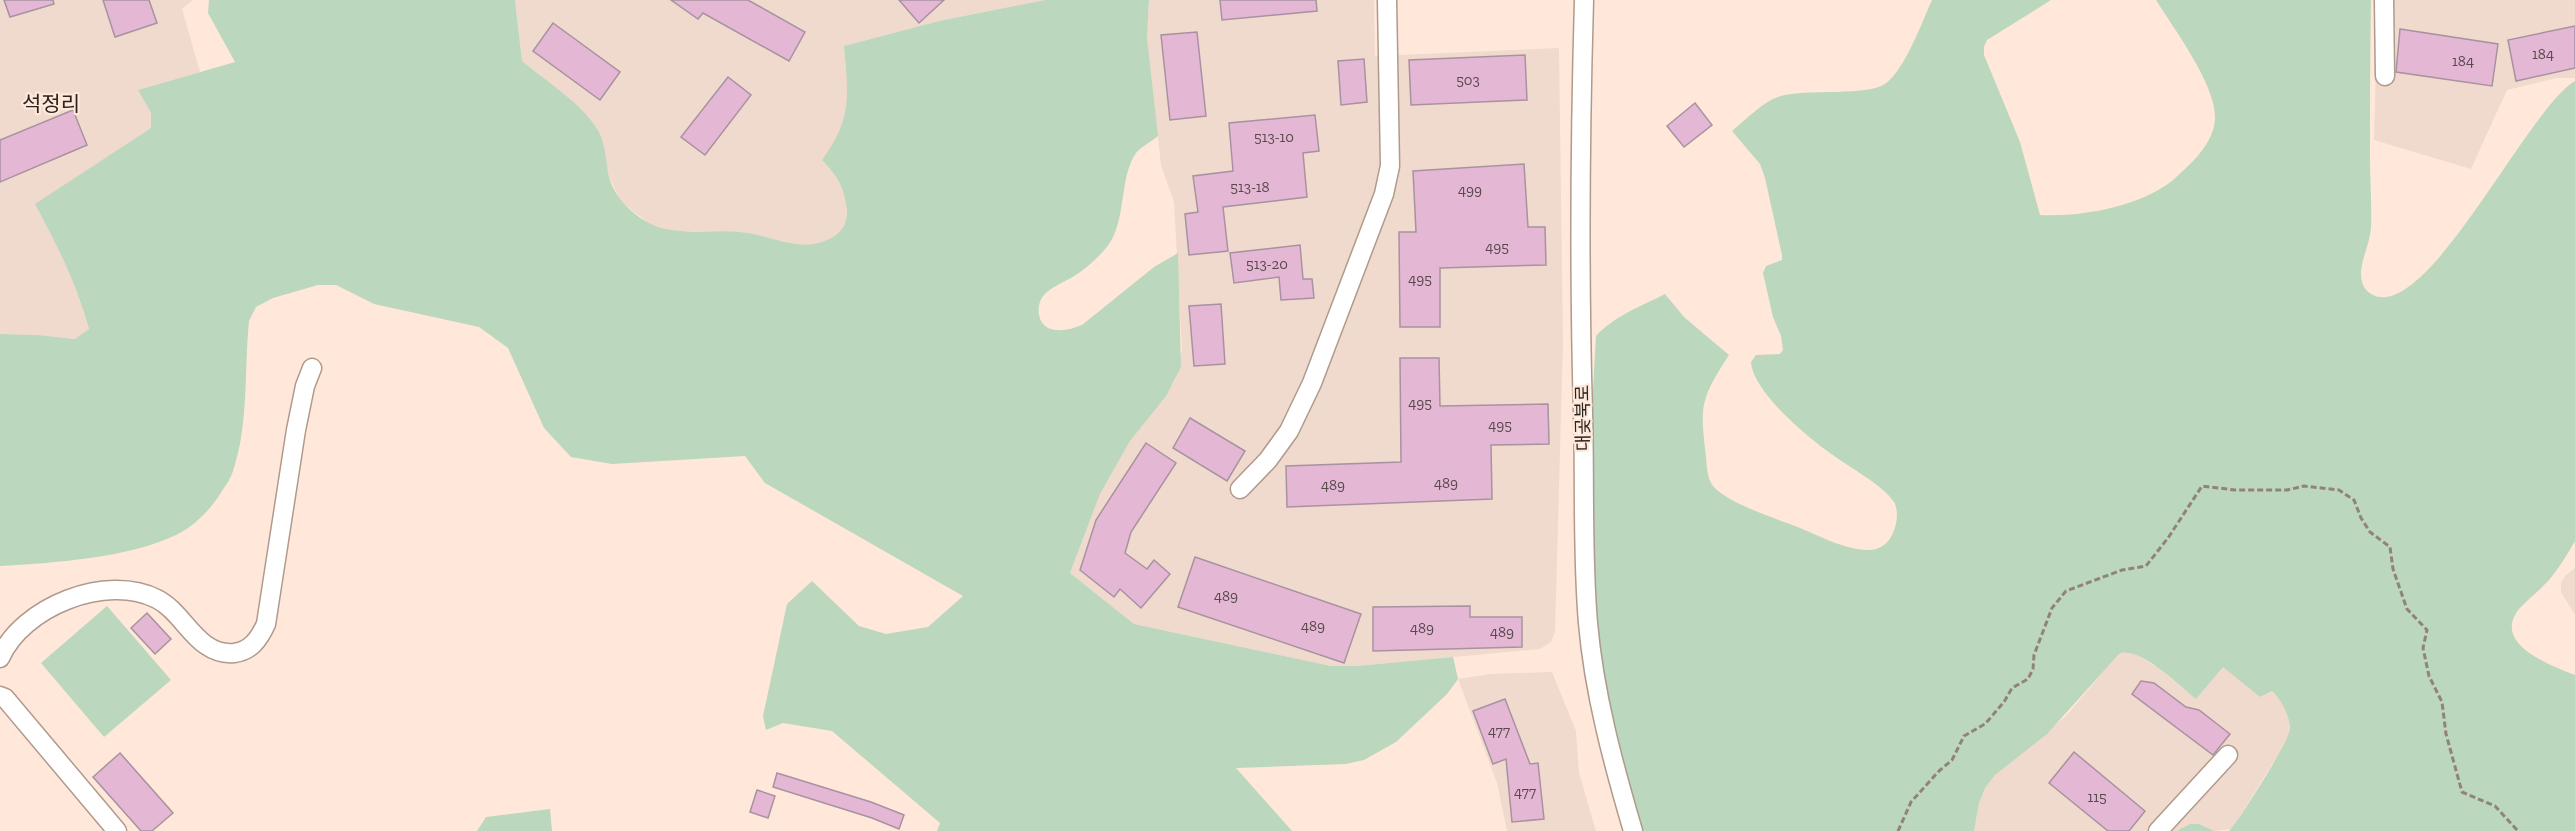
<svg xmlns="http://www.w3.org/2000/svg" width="2575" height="831" viewBox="0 0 2575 831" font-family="'Zilla Slab','Noto Sans KR',serif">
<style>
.industrial{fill:#f0dacd}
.green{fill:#bbd7bd}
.building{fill:#e4b8d5;stroke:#a792a0;stroke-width:1.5}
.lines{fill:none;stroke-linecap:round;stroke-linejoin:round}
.minor-casing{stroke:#af9a8c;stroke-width:21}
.path{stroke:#928379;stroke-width:3;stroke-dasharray:6 3;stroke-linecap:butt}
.minor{stroke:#fff;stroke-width:18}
.labels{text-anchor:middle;stroke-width:4.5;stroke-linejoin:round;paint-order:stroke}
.number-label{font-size:15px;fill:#59484c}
.street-label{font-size:18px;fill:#2b231e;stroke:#ffe8da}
.quarter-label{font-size:21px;fill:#2b231e;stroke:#ffe8da}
</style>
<rect width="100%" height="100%" fill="#ffe8da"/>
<g class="industrial">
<path d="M0 0H193L182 9 200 72 138 90 151 113V128L36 204 64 259 79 294 89 330 75 339 38 335 0 334Z"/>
<path d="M515 0H1045L939 21 844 46 848 94 845 120 834 143 822 160 836 174 846 195 847 219 840 232 824 243 801 246 742 232 672 231 650 224 621 202 609 176 600 134 588 117 522 61Z"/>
<path d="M1149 0H1374L1375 56 1559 48 1563 343 1555 632 1551 642 1540 649 1357 666H1331L1134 624 1070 573 1100 494 1130 441 1175 380 1182 349 1174 202 1161 165 1147 37Z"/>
<path d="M2393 0H2575V78H2557L2507 90 2471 169 2374 140 2376 63 2392 61Z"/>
<path d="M2575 568V615L2561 592V582L2566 575Z"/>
<path d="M2125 651H2130L2158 668 2196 699 2223 666 2260 697 2272 691 2279 698 2288 714 2290 730 2279 753 2232 829 2214 831 2199 824 2177 831H1974L1979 803 1985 788 1995 775 2067 715 2119 653Z"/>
<path d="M1552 672 1576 731 1579 773 1596 831H1507L1497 783 1458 679 1490 674Z"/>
</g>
<g class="green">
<path d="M209 0H515L522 61C548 83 582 103 599 132 605 144 606 159 608 172 612 195 630 213 649 223 676 237 710 229 740 232 774 235 803 257 836 235 844 229 847 220 847 211 845 189 838 176 822 160 853 118 848 95 844 46L939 21 1045 0H1149L1147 37 1158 136C1152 141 1141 147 1136 153 1120 176 1126 215 1111 241 1101 256 1086 269 1071 278 1062 283 1051 287 1044 295 1035 305 1037 325 1051 329 1061 332 1072 329 1082 325L1154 267 1178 253 1181 367 1166 396 1130 441 1100 494 1070 573 1134 624 1331 666H1357L1453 657 1458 679 1447 694 1396 742 1364 760 1346 764 1236 768 1292 831H937L940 823 832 731 783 723 766 730 763 716 787 604 812 581 859 626 886 634 928 627 963 596 765 483 745 456 612 464 571 457 544 428 508 348 479 327 374 304 336 285H318L273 298 256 307 249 321C244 370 249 424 233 471 231 478 226 485 222 491 211 509 195 526 176 535 128 558 53 563 0 566V334L38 335 75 339 89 329C77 284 57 245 35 204L151 128V113L138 90 235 62 208 13Z"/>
<path d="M1932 0H2051L1987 40 1984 47V55L2020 142 2040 215C2082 217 2138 207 2172 181 2180 174 2188 166 2195 159 2205 148 2215 133 2215 118 2216 85 2174 29 2156 0H2371C2370 53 2370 106 2370 159 2370 182 2372 205 2371 228 2370 243 2362 257 2361 272 2361 282 2363 290 2373 295 2428 321 2528 108 2575 81V541C2567 555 2559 568 2549 580 2540 590 2528 599 2519 609 2491 644 2552 666 2575 675V831H2229C2239 821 2290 740 2290 728 2289 714 2282 701 2272 691L2260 697 2223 667 2196 699C2181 687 2137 644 2119 654L2047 734 1995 775 1985 788 1979 803 1974 831H1633L1595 668 1590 443 1596 336C1614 316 1642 306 1665 294L1684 317 1729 355C1700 400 1700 405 1706 457 1707 469 1707 482 1717 490 1736 506 1772 517 1795 526 1818 535 1844 550 1869 550 1880 550 1889 543 1893 533 1897 524 1899 511 1894 502 1882 484 1850 468 1833 455 1808 438 1753 392 1751 362L1756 355 1780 354 1783 350 1781 336 1773 317 1763 273 1766 266 1782 260V255L1765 178 1760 164 1732 131C1747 119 1763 101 1781 96 1807 89 1867 96 1885 84 1905 70 1922 22 1932 0Z"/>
<path d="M107 606 171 680 104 737 41 663Z"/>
<path d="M550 809 552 831H477L486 817Z"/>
<path d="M2190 824H2199L2214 831H2177Z"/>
</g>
<g class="building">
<path d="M4 0H53L54 4 10 17Z"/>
<path d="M103 0H149L157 23 115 37Z"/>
<path d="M671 0H748L805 32 789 61 703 13 698 19Z"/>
<path d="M899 0H944L919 23Z"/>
<path d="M1220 0H1316L1317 11 1222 20Z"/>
<path d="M553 23 620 72 600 100 533 51Z"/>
<path d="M2575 26V68L2516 81 2508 40Z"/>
<path d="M2400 29 2498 44 2492 86 2396 72Z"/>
<path d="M1197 32 1206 116 1170 120 1161 35Z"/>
<path d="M1525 55 1527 100 1411 105 1409 60Z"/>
<path d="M1364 59 1367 102 1341 105 1338 61Z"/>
<path d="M728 77 751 95 705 155 681 137Z"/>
<path d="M1695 103 1712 125 1684 147 1667 126Z"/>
<path d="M73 110 87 145 0 182V140Z"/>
<path d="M1315 115 1319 151 1303 153 1307 197 1223 207 1228 251 1189 255 1185 214 1198 212 1193 176 1233 171 1229 123Z"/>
<path d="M1524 164 1528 227H1545L1546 265 1440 268V327H1400L1399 232H1416L1413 171Z"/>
<path d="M1300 245 1303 279H1312L1314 298 1281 300 1279 277 1234 283 1230 253Z"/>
<path d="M1221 304 1225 364 1194 366 1189 306Z"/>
<path d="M1400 358H1439L1440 406 1548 404 1549 444 1491 445 1492 499 1287 507 1286 466 1401 462Z"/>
<path d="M1190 418 1245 451 1227 481 1173 448Z"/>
<path d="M1146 443 1176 463 1131 532 1125 553 1147 569 1154 560 1170 574 1141 608 1120 589 1114 597 1080 570 1096 520Z"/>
<path d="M1195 557 1361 614 1344 663 1178 607Z"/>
<path d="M1470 606V617H1522V647L1373 651V607Z"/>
<path d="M147 613 171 639 155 654 131 628Z"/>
<path d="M2141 681 2154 683 2186 707 2199 710 2230 734 2213 755 2132 694Z"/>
<path d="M1505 699 1530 764 1538 763 1544 819 1512 822 1506 759 1493 764 1473 711Z"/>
<path d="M2074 752 2145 811 2129 831H2108L2049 783Z"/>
<path d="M120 753 173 813 152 831H141L93 777Z"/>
<path d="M777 773 871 802 904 815 899 829 872 818 773 787Z"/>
<path d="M757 790 775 796 768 818 750 812Z"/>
</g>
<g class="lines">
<defs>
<g id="minor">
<path d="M1584 0C1580 138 1579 276 1583 414 1585 482 1582 554 1588 623 1594 693 1613 763 1633 831"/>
<path d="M2384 0 2385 76"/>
<path d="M1240 489 1268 460 1289 431 1312 383 1384 194 1390 166 1387 0"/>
<path d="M0 658C22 607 106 573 157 599 185 613 197 656 234 653 251 651 259 639 266 624L296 430 305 386 312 368"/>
<path d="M0 696 5 698 117 831"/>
<path d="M2158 831 2228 755"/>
</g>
</defs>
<use href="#minor" class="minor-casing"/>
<path class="path" d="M1898 831 1911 802 1939 771 1952 760 1964 736 1985 724 2004 702 2012 688 2028 679 2033 669 2034 655 2052 608 2066 591 2122 570 2146 566 2168 538 2202 486 2235 490H2287L2304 486 2339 490 2354 500 2361 518 2370 532 2390 547 2393 569 2407 609 2427 630 2423 648 2429 676 2442 702 2446 734 2462 792 2495 806 2518 831"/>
<use href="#minor" class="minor"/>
</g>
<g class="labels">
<g class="number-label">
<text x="2543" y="59">184</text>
<text x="2463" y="66">184</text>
<text x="1468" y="85">503</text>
<text x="1274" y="142">513-10</text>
<text x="1250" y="192">513-18</text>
<text x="1470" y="195">499</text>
<text x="1497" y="252">495</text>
<text x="1267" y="269">513-20</text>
<text x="1420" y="284">495</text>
<text x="1420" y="408">495</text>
<text x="1500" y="430">495</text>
<text x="1446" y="488">489</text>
<text x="1333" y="490">489</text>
<text x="1226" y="601">489</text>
<text x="1313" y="631">489</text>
<text x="1422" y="633">489</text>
<text x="1502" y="637">489</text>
<text x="1499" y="736">477</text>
<text x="1525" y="797">477</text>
<text x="2097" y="802">115</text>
</g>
<g class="street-label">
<text transform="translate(1583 418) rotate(-91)" y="6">대곶북로</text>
</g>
<g class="quarter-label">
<text x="51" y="111">석정리</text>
</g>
</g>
</svg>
